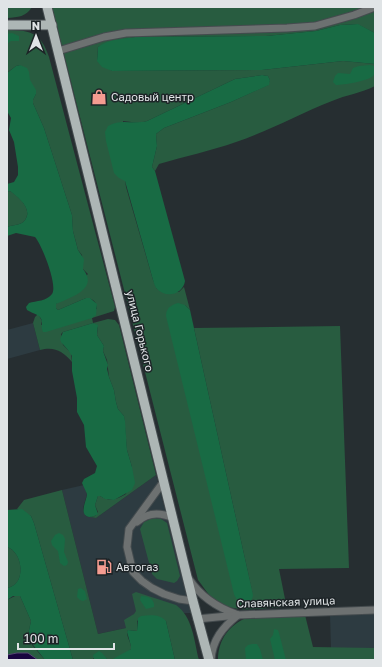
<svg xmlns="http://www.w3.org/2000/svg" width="382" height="667" viewBox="0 0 382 667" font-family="'Golos Text',sans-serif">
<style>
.built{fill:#2d3b41}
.green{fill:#285c40}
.forest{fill:#186b44}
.water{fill:#18053f;stroke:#544871}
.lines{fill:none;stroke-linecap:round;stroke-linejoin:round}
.minor-casing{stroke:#444b4e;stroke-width:9}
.major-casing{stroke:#444b4e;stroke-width:11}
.minor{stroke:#6d7171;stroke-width:7}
.major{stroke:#adb6b5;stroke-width:9}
.labels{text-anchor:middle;stroke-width:3;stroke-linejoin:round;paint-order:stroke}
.poi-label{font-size:11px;fill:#e0e4e6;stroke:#1d2427;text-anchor:start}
.street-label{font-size:11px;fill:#e0e4e6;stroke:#1d2427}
</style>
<rect width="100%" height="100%" fill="#262e31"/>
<g class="built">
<path d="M33 323 40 350 7 359V330Z"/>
<path d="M156 475 191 613 134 614 126 628 98 634 62 490 84 485 87 494 83 508 84 513 86 516 96 518Z"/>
<path d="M375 613V648H331L330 614Z"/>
</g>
<g class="green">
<path d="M7 7H32C26 17 18 17 7 18Z"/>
<path d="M52 7H375V33L357 24 340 25 316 31 266 36 135 37 120 40 98 47 97 60 112 71 262 70 343 61 375 64V86C361 93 346 95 332 101 299 114 269 131 236 142 211 151 185 156 159 164L155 171 152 167 157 146 156 134 164 128 231 102 268 85 270 80 268 76 262 75 235 79 147 121 140 123 123 121 125 180 126 187 153 280 157 289 179 292 184 287 190 310 185 305 253 595 194 328 340 326 349 568 279 569 285 599 282 607C259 608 231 615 212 598 207 593 203 586 198 580Z"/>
<path d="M7 30C31 30 41 33 49 57L115 307 114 311 92 318 93 323 108 319 115 320 119 325 156 475 96 518 90 517 95 516 98 512 95 505 98 496H100C110 502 116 500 126 494L132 467 127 450 124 416 118 409 116 402 114 390 109 377 107 360 103 351 104 346 97 335 98 327 93 323 63 332 61 334 63 345 71 353 72 362C63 351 54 346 40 350L33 323 35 317 38 314 42 321 41 325 97 309C97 302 93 298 86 298L58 310 56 308V304L88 274 83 269 82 255 78 250 76 242 73 231 72 215 44 128 33 103V100L36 94 20 65 16 66 8 72 7 67Z"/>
<path d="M10 191C18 196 33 209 25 220 22 225 12 225 7 227V192Z"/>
<path d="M62 490 98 634 126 628 124 620 134 614 136 611 132 594 136 592 176 605C193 617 194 641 199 660H175L166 621C153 617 149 612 137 621V631L128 630C125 637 132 642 131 649 125 654 115 660 108 660L106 658H93L94 660H73L34 523 31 516 17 509 24 500Z"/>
<path d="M153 518 161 519 167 523 180 576 177 581 174 583 157 579 152 574 140 529 144 522Z"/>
<path d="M7 547C23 552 27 585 7 588Z"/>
<path d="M17 595 20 596 31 621 28 635 32 645 45 660H38L37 659 17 653 7 655V600Z"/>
<path d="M305 615 313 647 375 648V660H218C218 642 227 627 244 619Z"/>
</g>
<g class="forest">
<path d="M358 24 375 33V64L343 61 262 70 112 71 102 67 97 61 98 47C109 39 123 39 135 37L266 36 316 31 340 25Z"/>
<path d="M12 33 19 36V41H11L7 44V34Z"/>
<path d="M20 65 27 68 29 72 30 80 36 90V94L33 100V103L44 128 72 215 73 231 78 250 84 259 83 269C99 289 71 297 56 304V308L58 310 86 298H90L97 304 96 315 92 318 46 332H43C41 328 42 326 42 322 41 314 33 314 27 310L26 307 29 303C36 301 47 301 52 294 58 286 42 245 35 237L16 233 7 236V227C12 225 22 225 25 220 33 209 18 197 10 191L7 192V184L14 182 18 175V167L14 142 9 130 11 118 7 111V73L16 66Z"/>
<path d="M370 65 375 66C375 70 376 73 373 76 368 81 343 85 336 85L333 82 335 76 338 73 350 74 353 68 359 66Z"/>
<path d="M262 75 268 76 270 80 269 85 231 102 164 128 156 134 157 146 152 167 155 171 185 281C183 294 167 299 157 289 155 287 154 283 153 280L125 181 119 178 114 173 106 141 105 132 108 126C122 118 132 125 147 121L235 79Z"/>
<path d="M178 303 185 305 190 310 253 595C251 609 237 604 234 594L166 316C166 308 171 305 178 303Z"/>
<path d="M93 323 98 325 97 335 104 346 103 351 108 365 107 369 109 377 114 390 116 402 118 409 124 416 125 421 127 450 132 467 135 483 132 490 114 500 105 499 100 496H98L95 505 98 514C95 516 93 517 89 517 78 515 87 500 87 494L82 483 84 479 95 473 97 466 86 447 84 425 77 412V398L72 371V356L68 350 61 342 60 339 63 332Z"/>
<path d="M22 509 31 516 34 523 73 660H45L30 641 28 635 31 621 20 596H13L7 600V588C27 585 23 552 7 547V510Z"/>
<path d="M59 533 63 535 65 539 64 552 68 562 67 565 64 566 60 563 58 551 52 545 51 541 55 535Z"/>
<path d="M81 588 85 591 87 599 83 601 80 600 77 597 78 589Z"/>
<path d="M141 596C148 596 155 599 154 607L146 609 140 600Z"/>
<path d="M141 616C150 615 160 614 166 621L175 660H111L131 649V646L127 632 128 630 137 631 138 618Z"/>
<path d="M274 629 278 630 279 633 286 660H275L270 639 273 635Z"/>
<path d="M252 644H257L260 649 263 660H246L245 648 248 645Z"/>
<path d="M99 651 102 653 108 660H94L93 655Z"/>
</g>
<path class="water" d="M17 653H28L38 660H7V655Z"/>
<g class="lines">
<defs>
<g id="minor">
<path d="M58 51 104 37 126 33 287 28 315 26 354 15 375 7"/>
<path d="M164 481 129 529 127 547 133 572 142 581 152 588 164 594 179 599 193 601"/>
<path d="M137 522C148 512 160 512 173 518"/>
<path d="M189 579C201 597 216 607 236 614"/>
<path d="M197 619 238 615 375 610"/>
<path d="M211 660C212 640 223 627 238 615"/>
</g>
<g id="major">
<path d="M47 7 193 601 209 660"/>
<path d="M7 25H52"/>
</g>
</defs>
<use href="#minor" class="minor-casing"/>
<use href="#major" class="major-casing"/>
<use href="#minor" class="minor"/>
<use href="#major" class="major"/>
</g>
<defs>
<symbol id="shop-bare" viewBox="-9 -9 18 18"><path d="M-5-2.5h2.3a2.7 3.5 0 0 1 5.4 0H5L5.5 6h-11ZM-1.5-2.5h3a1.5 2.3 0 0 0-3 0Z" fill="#f59c91" stroke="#1d2427" stroke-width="2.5" paint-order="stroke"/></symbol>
<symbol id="fuel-bare" viewBox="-9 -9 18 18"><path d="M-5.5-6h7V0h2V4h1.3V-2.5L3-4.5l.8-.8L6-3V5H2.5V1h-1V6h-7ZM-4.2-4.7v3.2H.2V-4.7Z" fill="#f59c91" stroke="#1d2427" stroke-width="2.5" paint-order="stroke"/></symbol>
</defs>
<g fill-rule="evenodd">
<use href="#shop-bare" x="88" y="86" width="22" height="22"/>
<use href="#fuel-bare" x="93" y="556" width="22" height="22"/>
</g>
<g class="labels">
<g class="poi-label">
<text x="111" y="101">Садовый центр</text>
<text x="116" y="571">Автогаз</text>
</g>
<g class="street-label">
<text transform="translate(140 331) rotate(76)" y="4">улица Горького</text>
<text transform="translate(286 602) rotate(-2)" y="4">Славянская улица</text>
</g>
</g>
<rect width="382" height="667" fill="none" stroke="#e0e4e6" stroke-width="16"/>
<g transform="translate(36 36)" stroke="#1d2427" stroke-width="3" paint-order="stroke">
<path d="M0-3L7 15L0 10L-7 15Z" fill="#e0e4e6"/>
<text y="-6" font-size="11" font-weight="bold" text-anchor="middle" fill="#e0e4e6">N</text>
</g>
<path d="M18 643v6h96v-6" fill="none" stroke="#e0e4e6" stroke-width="2"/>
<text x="24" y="643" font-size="12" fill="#e0e4e6" stroke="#1d2427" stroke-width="3" paint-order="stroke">100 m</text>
</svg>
